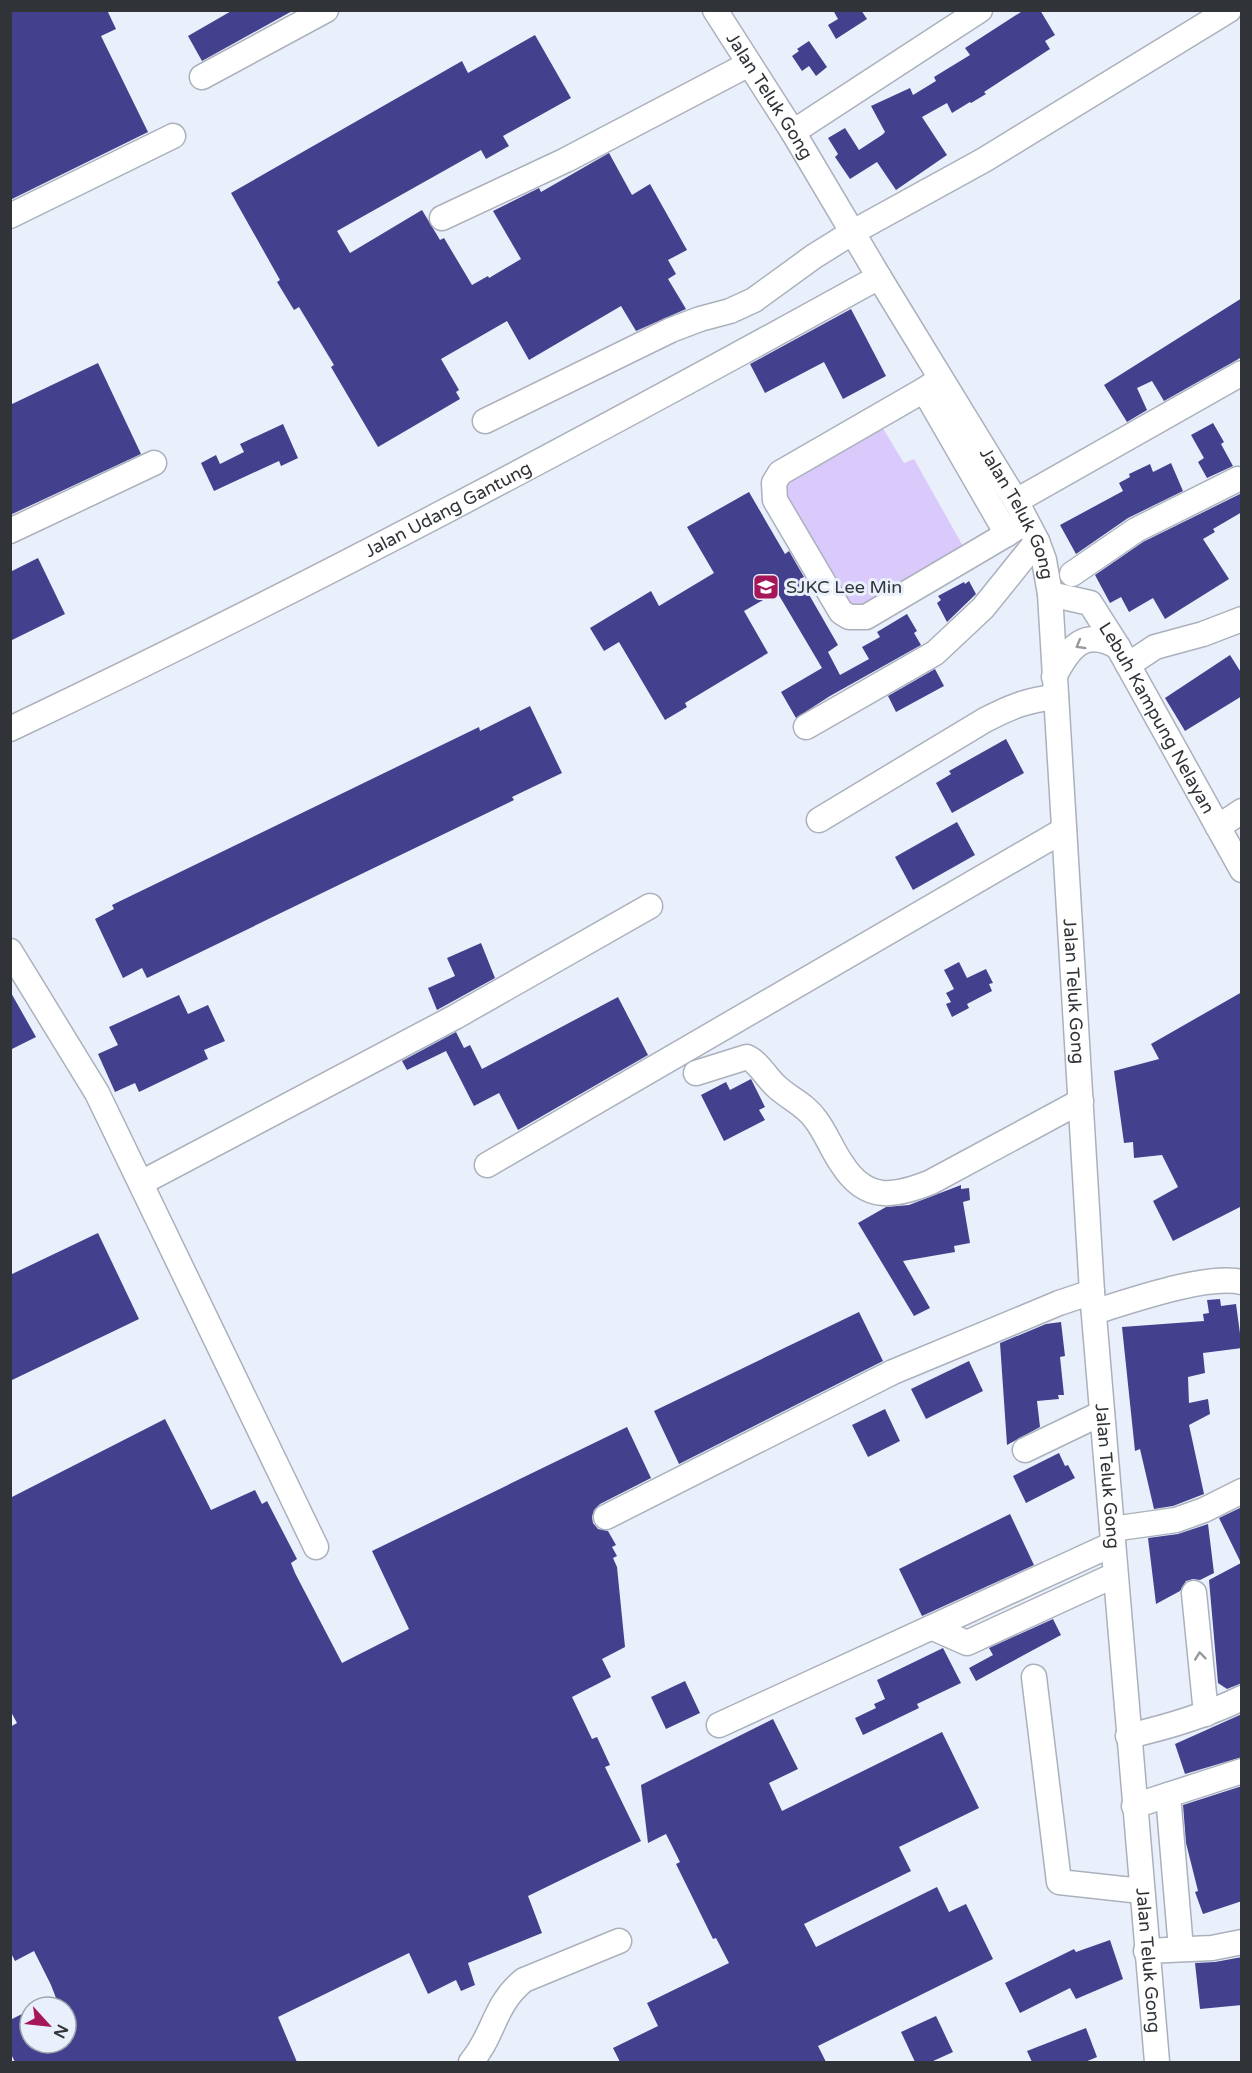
<svg xmlns="http://www.w3.org/2000/svg" width="1252" height="2073" viewBox="0 0 1252 2073" font-family="'Varela Round',sans-serif">
<style>
.green{fill:#dac9fb}
.building{fill:#43418d}
.lines{fill:none;stroke-linecap:round;stroke-linejoin:round}
.minor-casing{stroke:#abb1bc;stroke-width:27}
.minor{stroke:#fff;stroke-width:24}
.oneway{stroke:#98999b}
.labels{text-anchor:middle;stroke-width:6;stroke-linejoin:round;paint-order:stroke}
.street-label{font-size:18px;fill:#303337;stroke:#e9f0fb}
.poi-label{font-size:18px;fill:#303337;stroke:#e9f0fb;text-anchor:start}
</style>
<rect width="100%" height="100%" fill="#e9f0fb"/>
<path class="green" d="M882 427 904 463 914 459 964 548 854 610 842 605 780 498 782 485Z"/>
<g class="building">
<path d="M10 10H107L116 29 101 36 148 132 10 200Z"/>
<path d="M233 10H294L202 61 188 36Z"/>
<path d="M833 10H861L867 19 836 39 828 25 838 19Z"/>
<path d="M1024 10H1040L1055 35 1045 41 1050 49 984 92 986 94 971 103 970 102 952 113 947 103 922 117 947 155 896 190 877 162 850 179 835 157 838 154 828 138 845 128 859 150 882 135 885 132 871 106 910 88 913 95 936 81 934 77 970 55 965 48Z"/>
<path d="M535 35 571 98 503 136 509 146 486 159 481 150 337 231 350 253 422 210 440 240 444 238 472 285 488 276 489 278 521 259 493 211 539 188 541 192 609 153 632 195 650 184 687 250 668 260 676 274 668 279 686 309 636 331 621 306 529 360 507 321 441 359 459 390 456 392 460 399 378 447 331 367 334 365 299 307 294 310 277 282 280 280 231 193 462 61 468 73Z"/>
<path d="M809 41 827 67 816 76 809 66 802 71 792 56 799 51 797 49Z"/>
<path d="M1242 298V357L1164 401 1152 381 1137 388 1147 410 1127 422 1104 385Z"/>
<path d="M851 309 886 376 843 399 824 362 765 393 750 364Z"/>
<path d="M98 363 141 454 10 515V405Z"/>
<path d="M1213 423 1224 442 1221 444 1233 466 1207 478 1198 462 1204 458 1191 435Z"/>
<path d="M283 424 298 458 281 466 279 461 214 491 201 463 216 455 220 464 244 452 240 444Z"/>
<path d="M1171 463 1183 491 1128 518 1076 554 1060 525 1123 491 1119 483 1130 477 1129 474 1150 464 1153 472Z"/>
<path d="M749 492 785 554 789 551 804 577 800 579 838 645 828 652 840 675 869 659 862 647 880 637 877 632 907 614 917 631 914 633 921 645 830 696 796 718 781 692 822 668 777 592 744 611 768 653 685 703 687 707 665 720 619 642 604 651 590 628 651 591 659 606 714 573 687 527Z"/>
<path d="M1242 493V512L1213 529 1215 532 1203 539 1229 579 1165 619 1153 598 1129 612 1121 597 1110 603 1095 575 1143 542Z"/>
<path d="M38 558 65 614 10 641V572Z"/>
<path d="M969 581 976 594 947 622 937 603 941 600 938 596 964 582 965 584Z"/>
<path d="M1230 655 1242 674V696L1185 731 1165 698Z"/>
<path d="M935 669 944 686 896 712 888 696Z"/>
<path d="M530 706 562 773 512 797 514 800 147 978 142 968 123 978 95 919 114 909 112 905 479 727 480 731Z"/>
<path d="M1006 739 1024 773 952 813 936 783 951 774 949 771Z"/>
<path d="M957 822 975 855 913 890 895 857Z"/>
<path d="M481 943 495 978 437 1010 428 988 455 976 447 958Z"/>
<path d="M959 962 967 978 986 969 993 983 989 984 992 991 967 1004 969 1008 952 1017 946 1004 951 1002 946 993 954 989 944 970Z"/>
<path d="M10 991 36 1037 10 1050Z"/>
<path d="M1242 992V1206L1173 1241 1153 1201 1178 1187 1162 1155 1134 1158 1133 1142 1124 1143 1114 1071 1159 1059 1151 1044Z"/>
<path d="M179 995 188 1014 208 1005 225 1041 204 1050 208 1059 139 1092 135 1083 115 1092 98 1054 118 1045 109 1027Z"/>
<path d="M618 997 648 1055 518 1130 499 1093 474 1106 446 1051 407 1070 402 1061 456 1032 464 1048 470 1045 482 1069Z"/>
<path d="M751 1079 765 1107 759 1110 765 1120 724 1141 701 1095 726 1082 730 1090Z"/>
<path d="M961 1185V1189L969 1188 970 1200 963 1202 970 1243 954 1246 955 1252 903 1261 930 1308 914 1316 858 1223 886 1207 909 1205Z"/>
<path d="M98 1233 139 1319 10 1381V1275Z"/>
<path d="M1220 1299 1221 1306 1236 1304 1242 1348 1203 1353 1205 1373 1188 1377 1189 1403 1208 1399 1210 1414 1189 1425 1204 1494 1173 1506 1154 1509 1140 1449 1135 1451 1122 1327 1204 1321 1203 1314 1209 1313 1207 1300Z"/>
<path d="M859 1312 883 1361 679 1464 654 1411Z"/>
<path d="M1061 1322 1065 1356 1060 1357 1064 1395H1058L1059 1399 1037 1401 1040 1427 1007 1445 1000 1343 1046 1324Z"/>
<path d="M969 1361 983 1391 926 1419 911 1389Z"/>
<path d="M885 1409 900 1441 868 1457 852 1425Z"/>
<path d="M165 1419 211 1510 255 1490 262 1504 267 1501 297 1559 291 1563 295 1573 342 1663 409 1629 372 1551 627 1427 651 1478 600 1504 594 1510 592 1517 593 1523 598 1529 608 1531 616 1545 612 1547 617 1556 613 1558 617 1567 625 1647 602 1659 611 1677 572 1697 592 1739 597 1737 610 1765 605 1767 641 1841 528 1896 542 1933 468 1963 475 1985 461 1991 456 1980 428 1994 409 1953 278 2017 297 2062H15L10 2052V2020L30 2010V2043H66V2007H37L56 1998 51 1985 34 1951 15 1961 10 1951V1727L17 1723 10 1710V1498Z"/>
<path d="M1059 1453 1065 1466 1068 1465 1075 1478 1026 1503 1013 1476Z"/>
<path d="M1242 1507V1683L1227 1689 1218 1683 1209 1580 1241 1563 1219 1518Z"/>
<path d="M1010 1514 1034 1565 922 1616 899 1569Z"/>
<path d="M1208 1524 1214 1573 1200 1580 1193 1579 1186 1581 1180 1591 1156 1604 1148 1538 1178 1534Z"/>
<path d="M1053 1619 1061 1635 976 1681 969 1668 993 1655 989 1648Z"/>
<path d="M943 1648 961 1683 917 1704 919 1708 863 1735 855 1718 876 1708 874 1704 885 1699 877 1680Z"/>
<path d="M685 1681 700 1713 666 1729 651 1697Z"/>
<path d="M1242 1714V1757L1185 1774 1175 1744Z"/>
<path d="M773 1719 798 1769 769 1783 782 1811 942 1732 979 1808 899 1847 911 1871 804 1924 816 1947 937 1887 949 1912 966 1904 993 1959 818 2046 826 2062H620L613 2048 658 2026 647 2003 729 1963 716 1938 713 1939 676 1864 680 1862 666 1834 648 1843 641 1785Z"/>
<path d="M1242 1786V1901L1203 1914 1195 1892 1198 1891 1186 1843 1183 1805Z"/>
<path d="M1110 1940 1123 1979 1076 1999 1070 1988 1020 2013 1005 1983 1074 1949 1076 1952Z"/>
<path d="M1242 1957V2005L1200 2009 1195 1963 1215 1962Z"/>
<path d="M936 2016 953 2052 931 2062H915L901 2032Z"/>
<path d="M1086 2028 1097 2057 1085 2062H1032L1027 2051Z"/>
</g>
<g class="lines">
<defs>
<g id="minor">
<path id="s1" d="M715 10 793 132 879 277 1016 501 1037 541 1044 560 1050 594 1092 1292 1157 2062"/>
<path d="M202 77 326 10"/>
<path d="M793 132 980 10"/>
<path d="M10 216 173 136"/>
<path d="M442 218 566 160 749 64"/>
<path d="M937 381 924 390 1007 534 1019 526"/>
<path d="M924 390 780 473 774 483 775 500 841 612 849 617H866L1007 534"/>
<path d="M485 421 671 330 700 319 730 311 754 300 813 257 853 232 984 160 1229 10"/>
<path d="M1016 501 1242 373"/>
<path d="M10 531 154 463"/>
<path d="M1072 574 1136 530 1238 479"/>
<path id="s2" d="M1050 594 1090 603 1118 647 1242 870"/>
<path d="M1128 665 1155 647 1203 634 1242 619"/>
<path d="M1054 677C1069 648 1084 627 1118 647"/>
<path d="M806 727 935 653 983 608 1037 541"/>
<path id="s3" d="M10 729C305 589 593 435 879 277"/>
<path d="M819 820 985 720C1010 707 1027 700 1056 697"/>
<path d="M1218 827 1242 811"/>
<path d="M10 951 97 1093 316 1547"/>
<path d="M696 1073 747 1057 752 1060C762 1068 768 1079 777 1087 790 1099 806 1105 816 1120 826 1133 832 1150 842 1164 866 1202 894 1197 931 1182L1081 1101"/>
<path d="M487 1165 1064 830"/>
<path d="M141 1183 455 1017 650 906"/>
<path d="M1094 1312C1130 1301 1206 1274 1242 1282"/>
<path d="M1025 1450 1102 1413"/>
<path d="M606 1517 893 1372 1059 1303 1092 1292"/>
<path d="M1112 1529 1176 1520 1204 1510 1242 1491"/>
<path d="M1194 1593 1206 1714"/>
<path d="M933 1628 967 1643 1115 1575"/>
<path d="M1034 1677 1059 1882 1141 1891"/>
<path d="M719 1725 1113 1544"/>
<path d="M1128 1736C1168 1727 1205 1716 1242 1698"/>
<path d="M1168 1795 1181 1949"/>
<path d="M1134 1806 1242 1771"/>
<path d="M1146 1951 1212 1948 1242 1942"/>
<path d="M471 2062C495 2034 493 2005 524 1980L619 1941"/>
</g>
</defs>
<use href="#minor" class="minor-casing"/>
<use href="#minor" class="minor"/>
</g>
<defs><path id="oneway-chevron" d="M-2-3.5L2.5 0L-2 3.5" fill="none" stroke-width="1.6" stroke-linecap="round" stroke-linejoin="round" transform="scale(1.5)"/></defs>
<g class="oneway">
<use href="#oneway-chevron" transform="translate(1080 645) rotate(150)"/>
<use href="#oneway-chevron" transform="translate(1200 1656) rotate(-96)"/>
</g>
<defs>
<symbol id="school-square" viewBox="-11 -11 22 22"><rect x="-9" y="-9" width="18" height="18" rx="4" fill="#a61759" stroke="#e9f0fb"/><path d="M0-5L7-2L0 1L-7-2ZM-4 1L0 2.5L4 1V4Q0 6-4 4Z" fill="#fff"/></symbol>
</defs>
<g fill-rule="evenodd">
<use href="#school-square" x="751" y="572" width="30" height="30"/>
</g>
<g class="labels">
<g class="street-label">
<text dy="6" stroke="none"><textPath href="#s1" startOffset="102">Jalan Teluk Gong</textPath></text>
<text dy="6" stroke="none"><textPath href="#s3" startOffset="490">Jalan Udang Gantung</textPath></text>
<text dy="6" stroke="none"><textPath href="#s1" startOffset="588">Jalan Teluk Gong</textPath></text>
<text dy="6" stroke="none"><textPath href="#s2" startOffset="174">Lebuh Kampung Nelayan</textPath></text>
<text dy="6" stroke="none"><textPath href="#s1" startOffset="1074">Jalan Teluk Gong</textPath></text>
<text dy="6" stroke="none"><textPath href="#s1" startOffset="1560">Jalan Teluk Gong</textPath></text>
<text dy="6" stroke="none"><textPath href="#s1" startOffset="2046">Jalan Teluk Gong</textPath></text>
</g>
<g class="poi-label">
<text x="786" y="593">SJKC Lee Min</text>
</g>
</g>
<rect width="1252" height="2073" fill="none" stroke="#303337" stroke-width="24"/>
<g transform="translate(48 2025) rotate(117)"><circle r="28" fill="#e9f0fb" stroke="#9fa4ad" stroke-width="1.5"/>
<path d="M0-4.5L10 22L0 15L-10 22Z" fill="#a61759"/>
<text y="-9" font-size="16" font-weight="bold" text-anchor="middle" fill="#303337">N</text>
</g>
</svg>
